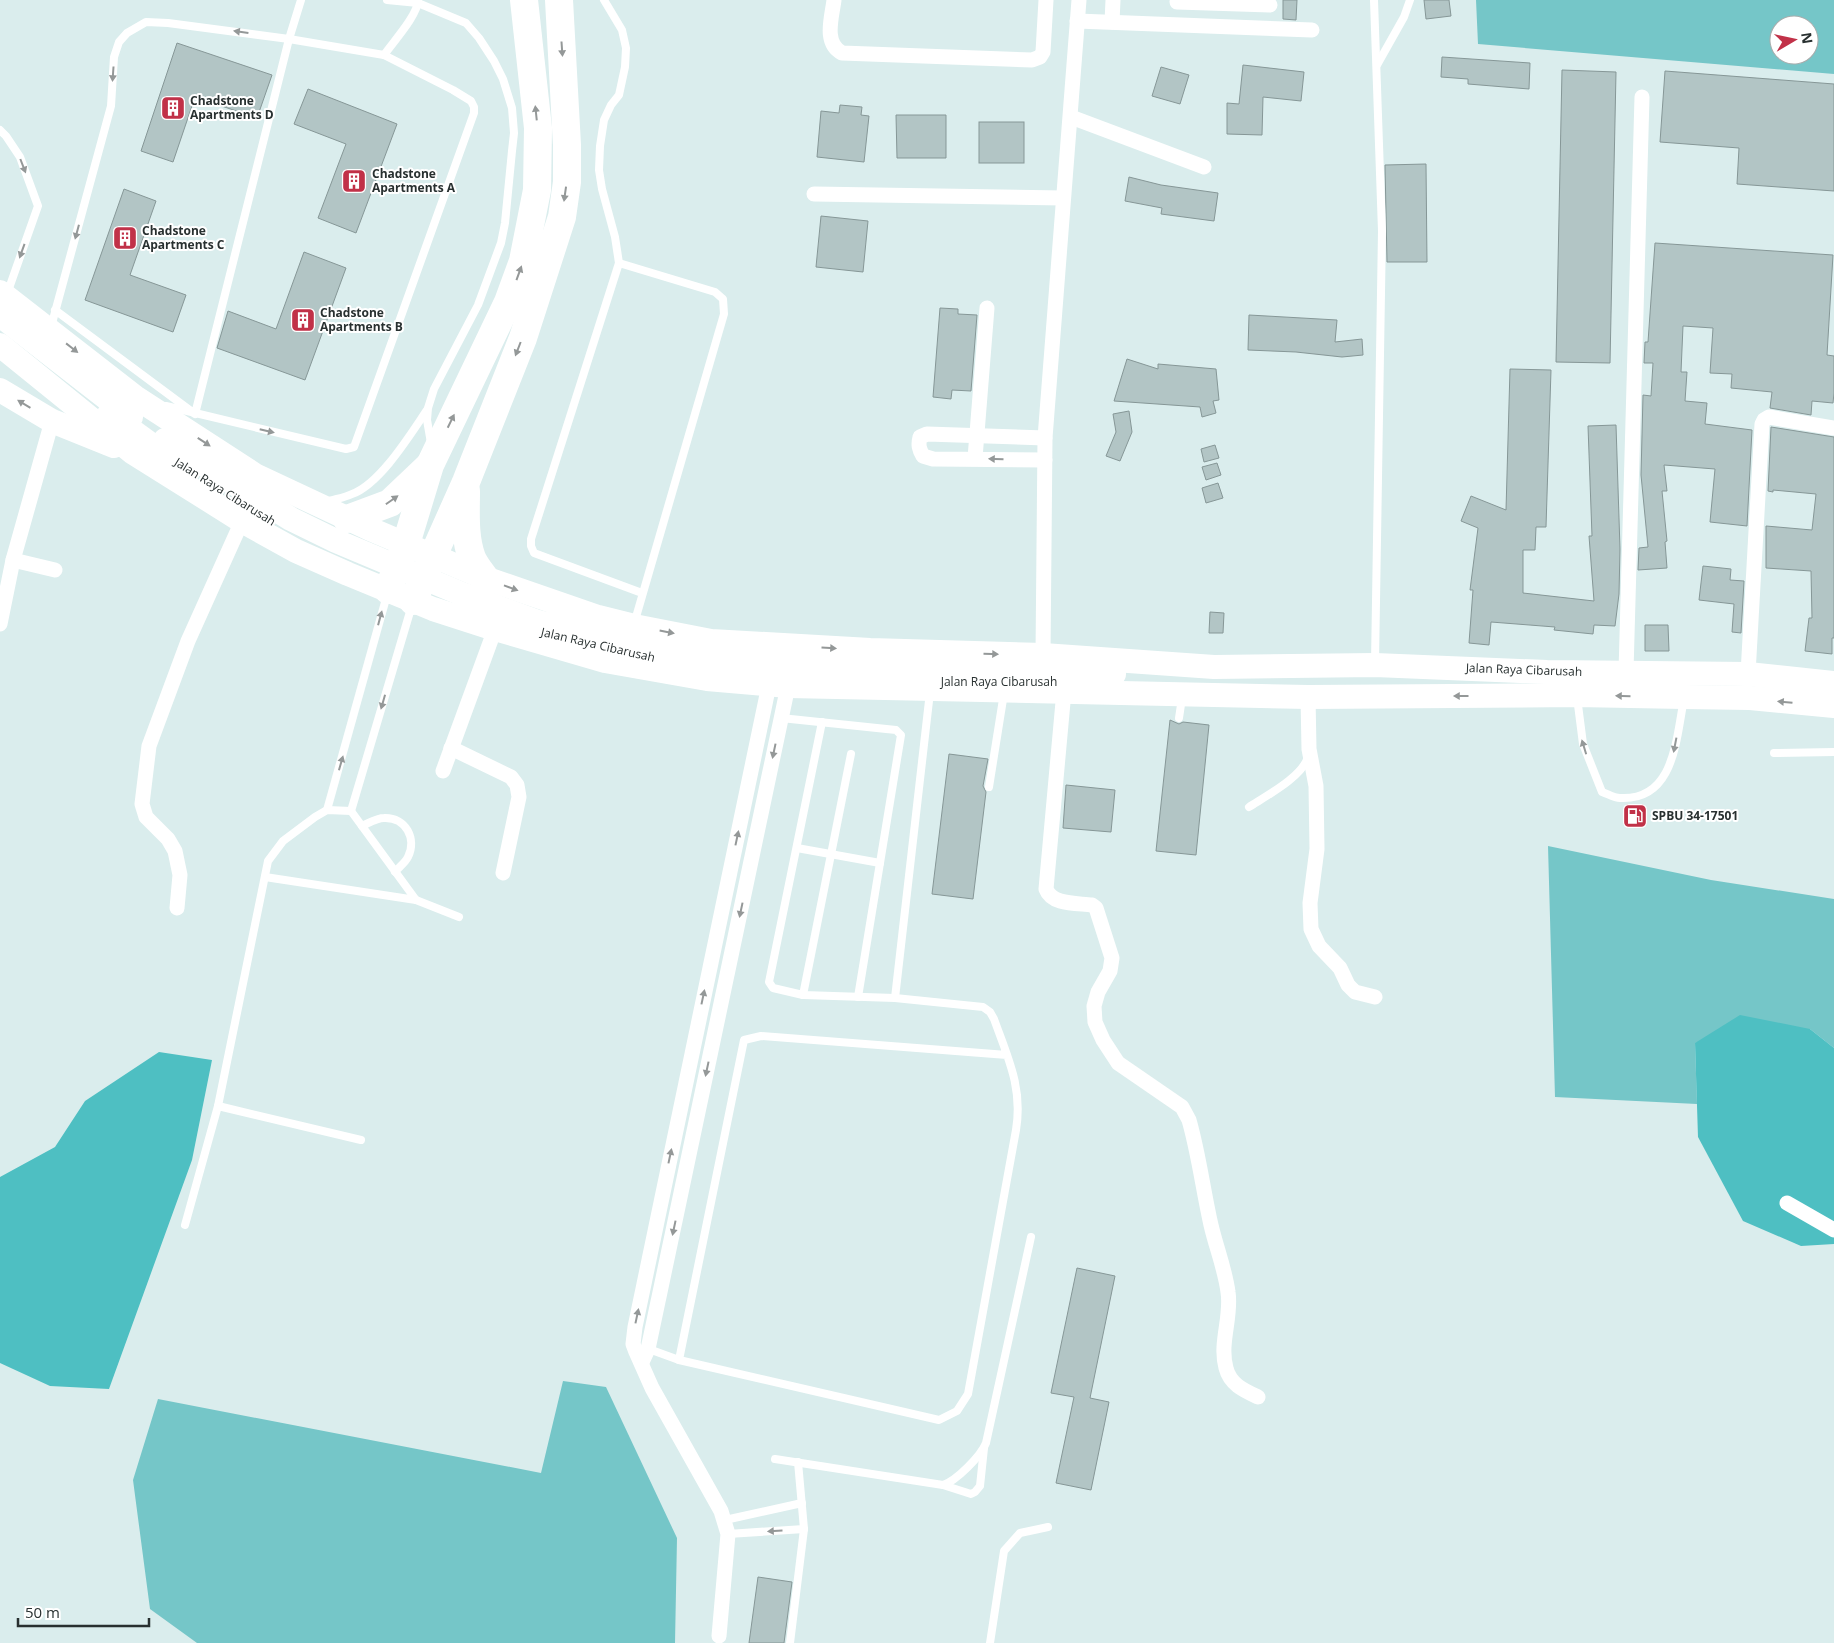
<svg xmlns="http://www.w3.org/2000/svg" width="1834" height="1643" viewBox="0 0 1834 1643" font-family="'Open Sans',sans-serif">
<style>
.green{fill:#75c6c8;fill-rule:evenodd}
.forest{fill:#4ebfc2}
.building{fill:#b2c5c5;stroke:#869797}
.lines{fill:none;stroke-linecap:round;stroke-linejoin:round}
.service{stroke:#fff;stroke-width:8}
.minor{stroke:#fff;stroke-width:15}
.primary{stroke:#fff;stroke-width:24}
.motorway{stroke:#fff;stroke-width:28}
.oneway{fill:#949898}
.labels{text-anchor:middle;stroke-width:4;stroke-linejoin:round;paint-order:stroke}
.poi-label{font-size:12px;font-weight:bold;fill:#283030;stroke:#fff;text-anchor:start}
.street-label{font-size:12px;fill:#283030;stroke:#fff}
</style>
<rect width="100%" height="100%" fill="#daeded"/>
<g class="green">
<path d="M1476 0H1834V74L1478 44ZM1779 25H1809V55H1779Z"/>
<path d="M1548 846 1711 880 1834 899V1048L1810 1029 1695 1043 1697 1104 1555 1097Z"/>
<path d="M563 1381 606 1387 677 1538 675 1643H197L150 1609 133 1480 158 1399 541 1473Z"/>
</g>
<g class="forest">
<path d="M1740 1015 1810 1029 1834 1048V1244L1801 1246 1743 1221 1698 1137 1695 1043Z"/>
<path d="M159 1052 212 1060 192 1160 109 1389 50 1386 0 1363V1177L55 1147 85 1101Z"/>
</g>
<g class="building">
<path d="M1283 0H1297L1296 20 1283 19Z"/>
<path d="M1424 0H1449L1451 16 1426 19Z"/>
<path d="M177 43 272 75 257 118 195 97 173 162 141 151Z"/>
<path d="M1442 57 1530 63 1529 89 1468 84V79L1441 77Z"/>
<path d="M1243 65 1304 72 1301 101 1263 97 1262 135 1227 134V103L1239 104Z"/>
<path d="M1161 67 1189 75 1180 104 1152 96Z"/>
<path d="M1562 70 1616 72 1610 363 1556 362Z"/>
<path d="M1665 71 1834 84V191L1737 184 1739 148 1660 142Z"/>
<path d="M308 89 397 124 356 233 318 218 346 144 294 124Z"/>
<path d="M840 105 862 107 861 115 869 116 864 162 817 157 821 111 839 113Z"/>
<path d="M896 115H946V158H897Z"/>
<rect x="979" y="122" width="45" height="41"/>
<path d="M1426 164 1427 262H1387L1385 165Z"/>
<path d="M1129 177 1161 185 1218 193 1214 221 1161 214 1162 208 1125 201Z"/>
<path d="M124 189 156 201 130 275 186 295 173 332 85 300Z"/>
<path d="M821 216 868 221 863 272 816 267Z"/>
<path d="M1655 243 1833 255 1827 355 1834 356V393L1833 403 1812 401 1811 415 1770 408 1772 392 1731 388 1732 374 1710 373 1713 328 1683 326 1681 372H1687L1685 401 1707 403 1705 424 1752 430 1747 526 1710 522 1715 469 1664 465 1667 491H1662L1667 541 1665 542 1667 568 1638 570 1639 548 1648 547 1641 475 1643 395 1651 396 1653 363H1644L1645 342H1648Z"/>
<path d="M304 252 346 268 305 380 217 348 228 311 276 329Z"/>
<path d="M940 308 958 309V314L977 315 971 391 952 390 951 399 933 397Z"/>
<path d="M1249 315 1337 320 1335 342 1362 339 1363 355 1342 357 1296 352 1248 350Z"/>
<path d="M1127 359 1158 369V364L1216 369 1219 400 1213 401 1216 413 1202 417 1200 407 1114 401Z"/>
<path d="M1510 369 1551 370 1546 527H1536L1535 550H1523V593L1594 601 1589 536H1592L1588 426 1616 425 1620 549 1619 594 1615 626 1594 625 1593 634 1554 630 1555 627 1491 622 1489 645 1469 643 1473 590H1470L1478 528 1461 521 1471 496 1506 510Z"/>
<path d="M1129 411 1132 432 1120 461 1106 456 1116 432 1113 414Z"/>
<path d="M1771 427 1834 437V638H1832V654L1805 651 1809 618H1812L1811 571 1766 568V526L1812 530 1816 494 1773 490V492L1768 491Z"/>
<path d="M1215 445 1219 458 1204 462 1201 449Z"/>
<path d="M1217 463 1221 475 1206 480 1202 467Z"/>
<path d="M1218 483 1223 498 1206 503 1202 488Z"/>
<path d="M1703 566 1731 569 1730 580 1744 581 1741 633 1732 632 1734 604 1699 600Z"/>
<path d="M1210 612 1224 613 1223 633H1209Z"/>
<path d="M1645 625H1668L1669 651H1645Z"/>
<path d="M1170 720 1179 724 1183 722 1209 725 1196 855 1156 851Z"/>
<path d="M949 754 988 759 983 786 986 792 973 899 932 894Z"/>
<path d="M1066 785 1115 790 1111 832 1063 828Z"/>
<path d="M1077 1268 1115 1276 1090 1398 1109 1402 1091 1490 1056 1483 1074 1397 1051 1393Z"/>
<path d="M758 1577 792 1582 784 1643H749Z"/>
</g>
<g class="lines">
<g class="service">
<path d="M387 0 418 3 466 23 479 38 494 61 503 79 512 108 514 133 512 151 505 223 501 243 478 305 434 389 428 408 427 420 431 443"/>
<path d="M604 0 622 30 626 48 625 67 619 95 611 105 604 120 600 146 599 170 602 189 615 237 619 263 531 539V546L534 553 642 593"/>
<path d="M1374 0 1382 231 1375 663"/>
<path d="M384 55C393 42 418 15 418 0"/>
<path d="M1377 65 1404 17 1410 0"/>
<path d="M0 130 6 136 20 157 38 206 7 294"/>
<path d="M619 263 715 292 723 299 724 314 634 624"/>
<path d="M55 310 195 414 289 39 301 0"/>
<path d="M51 327 111 106 114 57 119 42 127 33 146 22 168 23 289 39 384 55 453 90 471 101 474 107V113L354 447 346 449 166 406"/>
<path d="M326 502C334 499 344 498 352 494 380 484 410 435 427 410"/>
<path d="M1577 697 1583 744 1602 792C1608 794 1614 798 1620 798 1675 801 1676 738 1684 699"/>
<path d="M781 718 896 730 901 735 858 997"/>
<path d="M1179 718 1182 698"/>
<path d="M822 722 769 982 773 988 803 995 895 998 983 1007 990 1012 994 1019C1008 1058 1023 1088 1016 1130L968 1394 957 1411 939 1420 679 1360 744 1040 761 1036 1007 1055"/>
<path d="M1774 753 1834 752"/>
<path d="M989 787 1004 693"/>
<path d="M1249 807C1266 796 1304 776 1308 756"/>
<path d="M327 810 387 595"/>
<path d="M351 811 412 605"/>
<path d="M362 826C369 823 377 818 384 818 406 817 417 839 408 857 405 863 399 867 395 872"/>
<path d="M797 848 880 863"/>
<path d="M265 877 416 900"/>
<path d="M803 995 851 754"/>
<path d="M895 998 930 692"/>
<path d="M218 1106 361 1140"/>
<path d="M185 1225 218 1106 268 861 283 841 315 817 327 810 351 811 416 900 459 917"/>
<path d="M646 1348 679 1360"/>
<path d="M775 1459 943 1485C956 1481 981 1456 986 1443L1031 1237"/>
<path d="M943 1485 971 1494 975 1492 980 1486 984 1448"/>
<path d="M725 1520 802 1503"/>
<path d="M728 1534 804 1529"/>
<path d="M790 1643 804 1529 798 1462"/>
<path d="M990 1643 1004 1551 1020 1533 1048 1527"/>
</g>
<g class="minor">
<path d="M834 0C832 17 823 43 842 53L1032 60 1040 57 1043 52 1046 0"/>
<path d="M1177 2 1270 5"/>
<path d="M1077 21 1312 30"/>
<path d="M1112 22 1113 0"/>
<path d="M1071 117 1204 167"/>
<path d="M814 194 1063 198"/>
<path d="M1045 438 927 434 920 437C918 445 919 449 923 456L933 459 1045 460"/>
<path d="M975 458 987 308"/>
<path d="M13 560 55 570"/>
<path d="M0 624 13 560 52 421"/>
<path d="M1043 655 1045 438 1079 0"/>
<path d="M1626 672 1642 97"/>
<path d="M1748 674 1762 424 1764 420 1769 417 1834 428"/>
<path d="M1064 691 1046 889C1052 905 1076 903 1092 905L1096 908 1112 958 1110 971 1098 992 1094 1006 1095 1022 1103 1040 1118 1063 1182 1107 1189 1120C1199 1155 1203 1190 1211 1225 1216 1247 1225 1269 1228 1292 1232 1317 1219 1343 1226 1368 1230 1384 1243 1390 1258 1397"/>
<path d="M1308 697 1309 749 1316 786 1317 849 1310 903 1311 929 1319 946 1340 968 1348 985 1355 992 1375 997"/>
<path d="M451 748 511 777 517 785 519 797 503 873"/>
<path d="M443 771 495 629"/>
<path d="M177 908 180 875 175 851 168 839 146 817 142 804 149 746 188 641 242 521"/>
<path d="M1787 1203 1834 1230"/>
<path d="M642 1362 648 1349 788 686"/>
<path d="M719 1636 728 1534 721 1511 652 1388 636 1352 633 1344 635 1327 769 685"/>
</g>
<g class="primary">
<path d="M0 292 135 397 255 475 370 529 485 578 598 617 634 626 711 641 870 650 1043 655 1214 667 1375 665 1547 672 1748 674 1834 683"/>
<path d="M0 315 131 417"/>
<path d="M0 345 132 452 242 521 296 551 348 574 433 609 495 629 605 661 707 679 788 686 1308 697 1577 695 1684 697 1750 698 1834 706"/>
<path d="M0 390 52 421 114 446"/>
<path d="M109 414 175 462"/>
<path d="M165 440 291 519 336 541 462 594 538 622 608 639 710 658 784 666 884 670 1114 674"/>
</g>
<g class="motorway">
<path d="M466 491C466 512 464 537 472 558 475 565 480 571 485 578"/>
<path d="M347 519 390 503 429 466"/>
<path d="M388 590 406 544 430 465 508 302 523 261 537 190 538 128 524 0"/>
<path d="M413 601 466 482 523 338 562 217 567 182V145L559 0"/>
</g>
</g>
<defs><path id="oneway-solid" d="M-6-.8H1V-3.2L6.5 0L1 3.2V.8H-6Z" transform="scale(1.25)"/></defs>
<g class="oneway">
<use href="#oneway-solid" transform="translate(241 32) rotate(-172)"/>
<use href="#oneway-solid" transform="translate(562 49) rotate(86)"/>
<use href="#oneway-solid" transform="translate(113 74) rotate(94)"/>
<use href="#oneway-solid" transform="translate(536 113) rotate(-96)"/>
<use href="#oneway-solid" transform="translate(23 166) rotate(69)"/>
<use href="#oneway-solid" transform="translate(565 194) rotate(98)"/>
<use href="#oneway-solid" transform="translate(77 232) rotate(105)"/>
<use href="#oneway-solid" transform="translate(22 251) rotate(110)"/>
<use href="#oneway-solid" transform="translate(519 273) rotate(-70)"/>
<use href="#oneway-solid" transform="translate(72 348) rotate(38)"/>
<use href="#oneway-solid" transform="translate(518 349) rotate(111)"/>
<use href="#oneway-solid" transform="translate(24 404) rotate(-149)"/>
<use href="#oneway-solid" transform="translate(451 421) rotate(-64)"/>
<use href="#oneway-solid" transform="translate(267 431) rotate(13)"/>
<use href="#oneway-solid" transform="translate(204 442) rotate(33)"/>
<use href="#oneway-solid" transform="translate(996 459) rotate(-178)"/>
<use href="#oneway-solid" transform="translate(392 500) rotate(-35)"/>
<use href="#oneway-solid" transform="translate(511 588) rotate(20)"/>
<use href="#oneway-solid" transform="translate(380 618) rotate(-75)"/>
<use href="#oneway-solid" transform="translate(667 632) rotate(11)"/>
<use href="#oneway-solid" transform="translate(829 648) rotate(3)"/>
<use href="#oneway-solid" transform="translate(991 654) rotate(2)"/>
<use href="#oneway-solid" transform="translate(1461 696) rotate(180)"/>
<use href="#oneway-solid" transform="translate(1623 696) rotate(-179)"/>
<use href="#oneway-solid" transform="translate(383 702) rotate(106)"/>
<use href="#oneway-solid" transform="translate(1785 702) rotate(-175)"/>
<use href="#oneway-solid" transform="translate(1675 745) rotate(101)"/>
<use href="#oneway-solid" transform="translate(1584 747) rotate(-107)"/>
<use href="#oneway-solid" transform="translate(774 751) rotate(102)"/>
<use href="#oneway-solid" transform="translate(341 763) rotate(-74)"/>
<use href="#oneway-solid" transform="translate(737 838) rotate(-78)"/>
<use href="#oneway-solid" transform="translate(741 910) rotate(102)"/>
<use href="#oneway-solid" transform="translate(703 997) rotate(-78)"/>
<use href="#oneway-solid" transform="translate(707 1069) rotate(102)"/>
<use href="#oneway-solid" transform="translate(670 1156) rotate(-78)"/>
<use href="#oneway-solid" transform="translate(674 1228) rotate(102)"/>
<use href="#oneway-solid" transform="translate(637 1316) rotate(-78)"/>
<use href="#oneway-solid" transform="translate(775 1531) rotate(177)"/>
</g>
<defs>
<symbol id="building-square" viewBox="-11 -11 22 22"><rect x="-9" y="-9" width="18" height="18" rx="4" fill="#c13148" stroke="#fff"/><path d="M-4-6H4V6H1V3H-1V6H-4ZM-2.5-4.3h1.7v1.8h-1.7ZM.8-4.3h1.7v1.8H.8ZM-2.5-1h1.7V.8h-1.7ZM.8-1h1.7V.8H.8Z" fill="#fff"/></symbol>
<symbol id="fuel-square" viewBox="-11 -11 22 22"><rect x="-9" y="-9" width="18" height="18" rx="4" fill="#c13148" stroke="#fff"/><path d="M-5.5-6h7V0h2V4h1.3V-2.5L3-4.5l.8-.8L6-3V5H2.5V1h-1V6h-7ZM-4.2-4.7v3.2H.2V-4.7Z" fill="#fff"/></symbol>
</defs>
<g fill-rule="evenodd">
<use href="#building-square" x="159" y="94" width="28" height="28"/>
<use href="#building-square" x="340" y="167" width="28" height="28"/>
<use href="#building-square" x="111" y="224" width="28" height="28"/>
<use href="#building-square" x="289" y="306" width="28" height="28"/>
<use href="#fuel-square" x="1621" y="802" width="28" height="28"/>
</g>
<g class="labels">
<g class="poi-label">
<text x="190" y="105">Chadstone<tspan x="190" dy="14">Apartments D</tspan></text>
<text x="372" y="178">Chadstone<tspan x="372" dy="14">Apartments A</tspan></text>
<text x="142" y="235">Chadstone<tspan x="142" dy="14">Apartments C</tspan></text>
<text x="320" y="317">Chadstone<tspan x="320" dy="14">Apartments B</tspan></text>
<text x="1652" y="820">SPBU 34-17501</text>
</g>
<g class="street-label">
<text transform="translate(225 492) rotate(32)" y="4">Jalan Raya Cibarusah</text>
<text transform="translate(598 645) rotate(13)" y="4">Jalan Raya Cibarusah</text>
<text transform="translate(1524 670) rotate(2)" y="4">Jalan Raya Cibarusah</text>
<text x="999" y="686">Jalan Raya Cibarusah</text>
</g>
</g>
<g transform="translate(1794 40) rotate(81)"><circle r="24" fill="#ffffff" stroke="#a9acac"/>
<path d="M0-4L9 19L0 12L-9 19Z" fill="#c13148"/>
<text y="-8" font-size="14" font-weight="bold" text-anchor="middle" fill="#283030">N</text>
</g>
<path d="M18 1618v8h131v-8" fill="none" stroke="#283030" stroke-width="2.5"/>
<text x="25" y="1618" font-size="15" fill="#283030" stroke="#ffffff" stroke-width="4" paint-order="stroke">50 m</text>
</svg>
